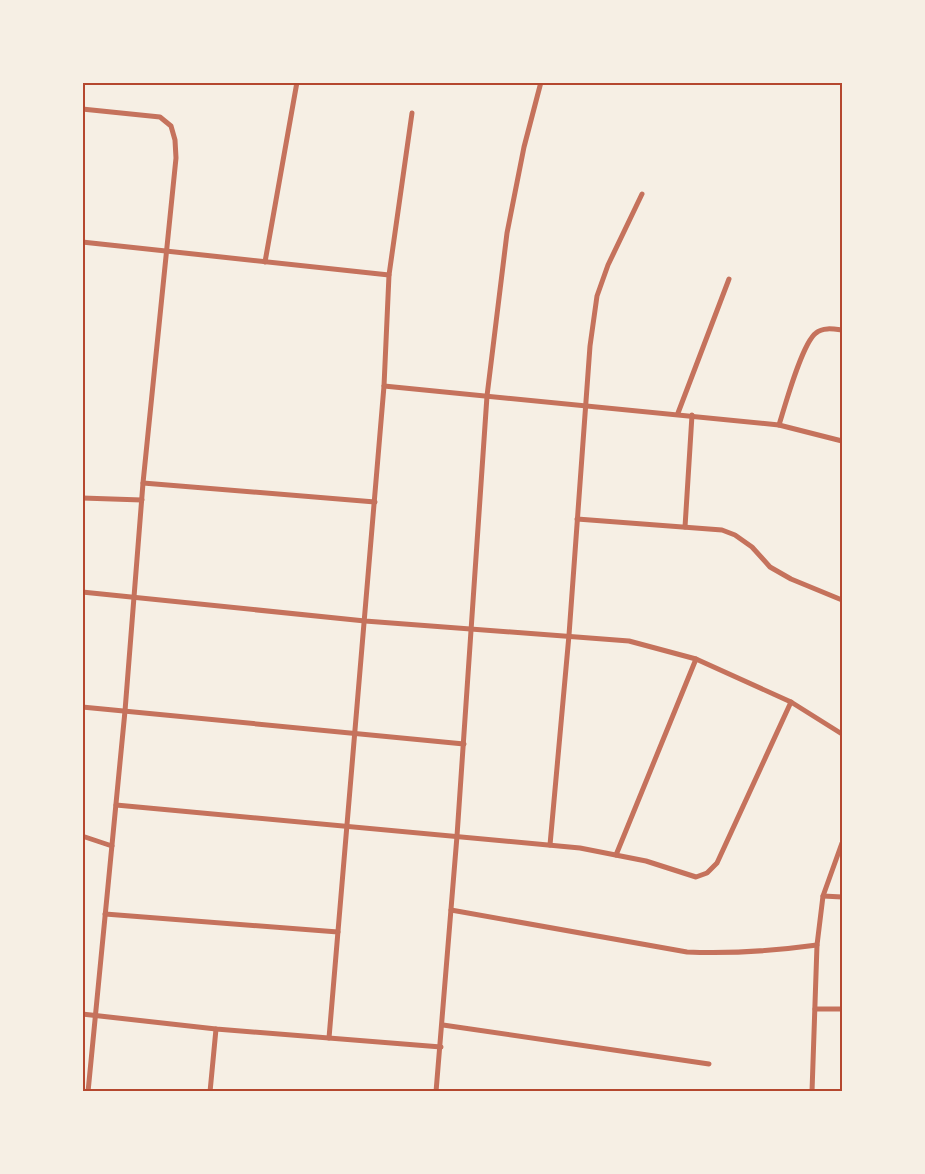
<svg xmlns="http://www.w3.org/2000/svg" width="925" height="1174" viewBox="0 0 925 1174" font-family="'Roboto Condensed',sans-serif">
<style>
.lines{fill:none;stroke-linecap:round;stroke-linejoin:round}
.minor{stroke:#c5725c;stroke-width:5}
.neatline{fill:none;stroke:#b5482f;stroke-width:2}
</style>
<rect width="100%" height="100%" fill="#f6efe4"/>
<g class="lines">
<g class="minor">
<path d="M82 109 160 117 171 126 175 140 176 158 143 483 125 711 88 1092"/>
<path d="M82 242 389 275"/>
<path d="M265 262 297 82"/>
<path d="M384 386 779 425 842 441"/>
<path d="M678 413 729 279"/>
<path d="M779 425C785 406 802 343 816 333 823 327 834 329 842 330"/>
<path d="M143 483 375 502"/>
<path d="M82 498 142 500"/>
<path d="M577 519 722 530 735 535 752 547 770 567 791 579 842 600"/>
<path d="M685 527 692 415"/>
<path d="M82 592 365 621 629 641 696 659 791 702 842 734"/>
<path d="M82 707 464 744"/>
<path d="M116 805 580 848 646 861 696 877 707 873 717 863 791 702"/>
<path d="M82 836 112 846"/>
<path d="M550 845 569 635 590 346 597 296 608 265 642 194"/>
<path d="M616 855 696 659"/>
<path d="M823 896 842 897"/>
<path d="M451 910 687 952C732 954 773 951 817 945"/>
<path d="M105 914 338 932"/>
<path d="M815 1009H842"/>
<path d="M82 1014 216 1029 441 1047"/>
<path d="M443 1025 709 1064"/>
<path d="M329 1038 384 386 389 275 412 113"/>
<path d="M210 1092 216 1029"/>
<path d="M436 1092 457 836 487 396 507 233 524 147 541 82"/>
<path d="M812 1092 817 945 823 896 842 843"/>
</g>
</g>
<rect width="925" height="1174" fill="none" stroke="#f6efe4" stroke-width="168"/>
<rect x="84" y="84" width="757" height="1006" class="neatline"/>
</svg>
